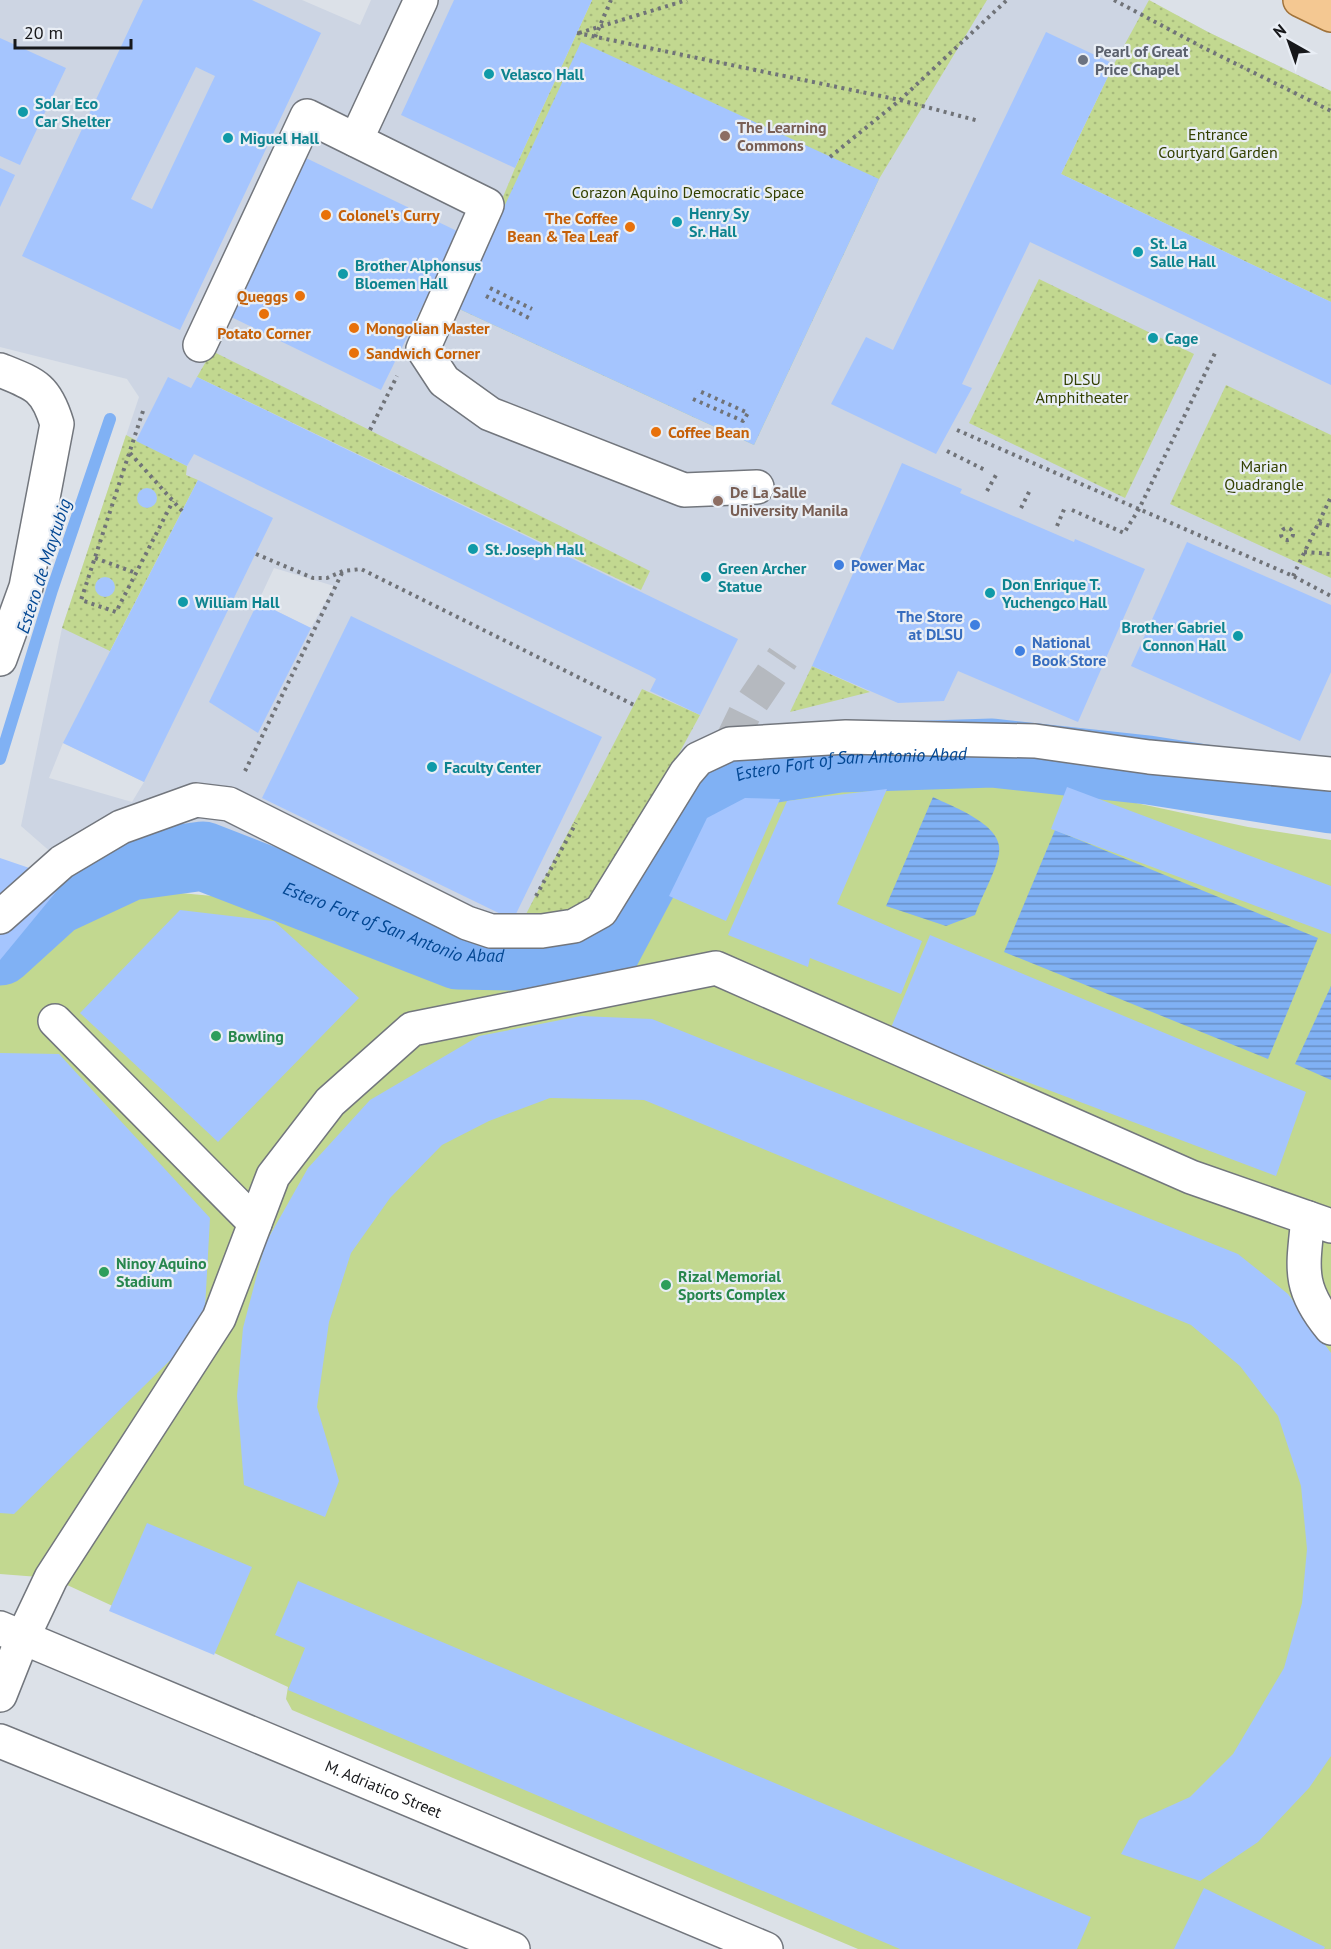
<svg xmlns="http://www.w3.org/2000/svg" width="1331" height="1949" viewBox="0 0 1331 1949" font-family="'PT Sans',sans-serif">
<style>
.built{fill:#cdd5e3;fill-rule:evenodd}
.grass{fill:#c2d890}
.park{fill:url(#park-dots)}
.water{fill:url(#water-rules)}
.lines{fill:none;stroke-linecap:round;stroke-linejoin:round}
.stream{stroke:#80b1f4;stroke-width:12}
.river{stroke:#80b1f4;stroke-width:69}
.building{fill:#a5c5fe;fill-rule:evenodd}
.minor-tunnel{stroke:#b5b9bf;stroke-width:33;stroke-dasharray:33 16;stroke-linecap:butt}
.minor-casing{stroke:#72767d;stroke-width:36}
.major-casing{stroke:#a1733a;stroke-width:36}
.path{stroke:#707378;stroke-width:4;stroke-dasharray:3 4.5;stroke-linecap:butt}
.minor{stroke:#fff;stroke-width:33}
.major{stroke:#f4c892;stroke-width:33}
.worship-dot{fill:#6b7280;stroke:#e9eef5;stroke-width:2}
.culture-dot{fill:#0f9aa8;stroke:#e9eef5;stroke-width:2}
.education-dot{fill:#8d6e63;stroke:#e9eef5;stroke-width:2}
.food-dot{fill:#e8710a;stroke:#e9eef5;stroke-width:2}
.shop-dot{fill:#3f7fe0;stroke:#e9eef5;stroke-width:2}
.leisure-dot{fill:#2e9e5b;stroke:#e9eef5;stroke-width:2}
.labels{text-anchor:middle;stroke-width:4.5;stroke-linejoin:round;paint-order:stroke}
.worship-label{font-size:16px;font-weight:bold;fill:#5b616d;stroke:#e9eef5;text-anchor:start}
.culture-label{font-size:16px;font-weight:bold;fill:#0d838f;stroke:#e9eef5;text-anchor:start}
.education-label{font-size:16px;font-weight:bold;fill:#785e54;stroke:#e9eef5;text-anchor:start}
.park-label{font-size:16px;fill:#334001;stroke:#e9eef5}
.food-label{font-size:16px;font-weight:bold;fill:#c56008;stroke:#e9eef5;text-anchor:start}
.shop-label{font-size:16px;font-weight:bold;fill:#366cbe;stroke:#e9eef5;text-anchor:start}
.leisure-label{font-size:16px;font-weight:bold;fill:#27864d;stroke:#e9eef5;text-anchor:start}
.street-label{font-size:16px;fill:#17181b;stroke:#e9eef5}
.water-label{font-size:18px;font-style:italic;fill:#024793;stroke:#e9eef5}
</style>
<defs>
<pattern id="park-dots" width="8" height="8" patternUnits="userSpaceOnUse" patternTransform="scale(1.5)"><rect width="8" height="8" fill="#c2d890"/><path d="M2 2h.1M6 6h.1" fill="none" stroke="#a6b97c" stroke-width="1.8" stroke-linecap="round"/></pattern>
<pattern id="water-rules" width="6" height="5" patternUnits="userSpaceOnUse" patternTransform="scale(1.5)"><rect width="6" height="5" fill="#80b1f4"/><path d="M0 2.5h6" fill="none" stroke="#688fc5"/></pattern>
</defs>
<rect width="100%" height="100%" fill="#dce1e8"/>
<path class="built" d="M0 0H302L360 25 371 0H1148L1208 32 1331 91V803L1134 771 1122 799 976 742 726 766 683 788 585 940 557 960 534 962 225 843 77 875 21 826 62 628 139 397 127 379 0 347ZM274 568 334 586 311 628 258 602ZM63 743 144 782 132 802 49 778Z"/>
<path class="grass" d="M1006 775 1248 827 1331 840V1949H858L292 1710 286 1699 288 1687 52 1578 0 1574V985L62 929 147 890 224 897 539 997 592 987 621 962 645 912 713 795Z"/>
<g class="park">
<path d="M592 0H987L879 179 754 445 457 308 515 168Z"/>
<path d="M1149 0 1208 32 1331 91V302L1061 174 1114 64Z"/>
<path d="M1039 279 1194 354 1125 498 969 423Z"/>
<path d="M212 351 650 571 641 590 197 377Z"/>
<path d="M1226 385 1331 435V578L1170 504Z"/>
<path d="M126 435 187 466 186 475 198 480 110 651 62 628Z"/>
<path d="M812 666 870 692 790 712Z"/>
<path d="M642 689 700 715 611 878 591 905 568 916 523 920Z"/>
</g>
<g class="water">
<path d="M933 797C953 807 1005 825 999 854 995 874 982 895 975 915L946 926 886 906Z"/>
<path d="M1055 830 1318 938 1268 1059 1004 952Z"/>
<path d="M1331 986V1080L1295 1064Z"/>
</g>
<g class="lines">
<path class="stream" d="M0 759 52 590 110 419"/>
<path class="river" id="s1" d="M0 951 55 901 130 866 203 856 458 955 557 957 605 952 641 884 681 820 718 783 743 773 840 758 992 753 1148 770 1331 799"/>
</g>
<g class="building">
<path d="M143 0H252L321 33 180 330 22 256ZM196 67 215 76 152 209 131 199Z"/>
<path d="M454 0H592L515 168 401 115Z"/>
<path d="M1046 32 1114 64 1061 174 1331 302V385L1030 242 962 384 972 388 936 454 831 404 866 337 893 350Z"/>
<path d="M0 38 66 68 20 165 0 156Z"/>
<path d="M581 42 879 179 754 445 457 308Z"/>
<path d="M304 157 459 232 381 390 227 315Z"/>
<path d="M0 168 15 175 0 207Z"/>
<path d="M168 377 191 388 197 377 738 639 700 715 650 691 656 679 649 675 194 454 187 466 136 441Z"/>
<path d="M902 463 962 489 960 493 1074 542 1075 539 1145 569 1078 722 958 671 944 701 898 703 812 666Z"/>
<path d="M198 480 273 518 144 782 63 743Z"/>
<circle cx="147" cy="498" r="10"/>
<path d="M1187 542 1331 605V672L1300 741 1131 666Z"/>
<circle cx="105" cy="587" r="10"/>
<path d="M258 602 311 628 258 733 209 702Z"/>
<path d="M351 616 602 737 513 920 262 798Z"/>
<path d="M1067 787 1331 886V934L1051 829Z"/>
<path d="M887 789 837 904 922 941 901 994 810 958 808 967 728 935 787 801Z"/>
<path d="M745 798 780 799 726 921 669 896 707 818Z"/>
<path d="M0 858 41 872 60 887 0 960Z"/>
<path d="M180 910 274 921 359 998 218 1142 80 1013Z"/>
<path d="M930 935 1306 1092 1276 1176 890 1030Z"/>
<path d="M581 1016 652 1019 1238 1254 1288 1294 1331 1353V1756L1309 1788 1258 1842 1200 1881 1121 1854 1139 1820 1190 1797 1233 1754 1284 1668 1302 1603 1307 1549 1301 1486 1278 1416 1240 1366 1191 1325 644 1100 550 1098 489 1121 442 1145 390 1198 351 1253 329 1322 317 1407 339 1481 325 1517 244 1485 237 1396 243 1328 265 1244 308 1168 370 1100 479 1036Z"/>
<path d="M0 1053 59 1054 210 1218 204 1327 14 1514 0 1513Z"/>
<path d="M147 1523 252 1567 214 1655 109 1611Z"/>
<path d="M298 1581 1091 1917 1077 1949H900L288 1690 305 1648 275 1635Z"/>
<path d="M1204 1888 1325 1947 1324 1949H1174Z"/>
</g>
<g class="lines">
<path class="minor-tunnel" d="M730 744 745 713 783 657"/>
<defs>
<g id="minor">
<path d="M356 140 421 0"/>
<path d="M200 345 307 116 487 205 423 349 444 381 490 414 684 490 757 487"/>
<path d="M0 370C35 384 46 387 57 424L26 587 0 659"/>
<path d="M0 917 62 862 121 827 196 800 229 804 467 923 491 931H542L574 926 601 911 686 773 698 759 730 744 846 737 1035 741 1149 757 1331 774"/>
<path d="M55 1021 255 1223"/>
<path d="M1308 1218C1303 1268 1297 1287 1331 1328"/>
<path id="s2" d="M0 1628 766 1949"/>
<path d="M0 1695 23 1637 51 1578 219 1318 273 1176 330 1102 412 1029 716 968 1191 1177 1331 1226"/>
<path d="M0 1741 513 1949"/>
</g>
<path id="major" d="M1300 0 1331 15"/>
</defs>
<use href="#minor" class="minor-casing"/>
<use href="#major" class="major-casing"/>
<g class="path">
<path d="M1114 0 1204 48 1331 111"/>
<path d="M577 33 900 100 979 121"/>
<path d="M579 33 687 0"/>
<path d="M595 37 611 0"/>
<path d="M830 157 900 100 1007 0"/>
<path d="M490 288 532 309"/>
<path d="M486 296 529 318"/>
<path d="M693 399 743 421 748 413 697 390"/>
<path d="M143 411 81 600 116 612 173 501"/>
<path d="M370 430 397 376"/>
<path d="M957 430 1293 576 1331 596"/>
<path d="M947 451 987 471"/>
<path d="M130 453 182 511"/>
<path d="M987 491 996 475"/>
<path d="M1021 508 1030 490"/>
<path d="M1072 510 1124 533 1139 509 1216 351"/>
<path d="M1319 523 1331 526"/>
<path d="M1057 526 1065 507"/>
<circle cx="1287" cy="534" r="6"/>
<path d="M1304 552 1331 554"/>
<path d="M256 554 313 578H327L343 571 361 569 634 705"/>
<path d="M95 558 136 573"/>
<path d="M1293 576 1331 497"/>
<path d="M245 771 343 571"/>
<path d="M536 896 576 823"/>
</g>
<use href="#minor" class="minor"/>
<use href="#major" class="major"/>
</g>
<circle class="worship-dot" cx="1083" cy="60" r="6"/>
<g class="culture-dot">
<circle cx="489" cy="74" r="6"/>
<circle cx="23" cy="112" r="6"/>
<circle cx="228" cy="138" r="6"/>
<circle cx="677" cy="222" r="6"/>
<circle cx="1138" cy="252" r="6"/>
<circle cx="343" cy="274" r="6"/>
<circle cx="1153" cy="338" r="6"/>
<circle cx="473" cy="549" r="6"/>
<circle cx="706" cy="577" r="6"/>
<circle cx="990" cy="593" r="6"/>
<circle cx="183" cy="602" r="6"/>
<circle cx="1238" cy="636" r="6"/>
<circle cx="432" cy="767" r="6"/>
</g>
<g class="education-dot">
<circle cx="725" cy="136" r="6"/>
<circle cx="718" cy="501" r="6"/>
</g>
<g class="food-dot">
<circle cx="326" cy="215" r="6"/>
<circle cx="630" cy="227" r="6"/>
<circle cx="300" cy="296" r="6"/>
<circle cx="264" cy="314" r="6"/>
<circle cx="354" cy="328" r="6"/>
<circle cx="354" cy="353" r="6"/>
<circle cx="656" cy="432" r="6"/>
</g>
<g class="shop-dot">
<circle cx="839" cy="565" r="6"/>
<circle cx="975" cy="625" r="6"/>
<circle cx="1020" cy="651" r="6"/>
</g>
<g class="leisure-dot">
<circle cx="216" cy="1036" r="6"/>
<circle cx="104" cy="1272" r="6"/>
<circle cx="666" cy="1285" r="6"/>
</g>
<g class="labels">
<g class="worship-label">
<text x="1095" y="57">Pearl of Great<tspan x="1095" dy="18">Price Chapel</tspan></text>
</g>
<g class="culture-label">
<text x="501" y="80">Velasco Hall</text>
<text x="35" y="109">Solar Eco<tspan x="35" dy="18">Car Shelter</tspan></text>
<text x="240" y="144">Miguel Hall</text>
<text x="689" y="219">Henry Sy<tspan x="689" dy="18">Sr. Hall</tspan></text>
<text x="1150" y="249">St. La<tspan x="1150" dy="18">Salle Hall</tspan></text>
<text x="355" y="271">Brother Alphonsus<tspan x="355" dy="18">Bloemen Hall</tspan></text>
<text x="1165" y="344">Cage</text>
<text x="485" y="555">St. Joseph Hall</text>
<text x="718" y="574">Green Archer<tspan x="718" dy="18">Statue</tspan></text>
<text x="1002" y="590">Don Enrique T.<tspan x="1002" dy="18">Yuchengco Hall</tspan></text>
<text x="195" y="608">William Hall</text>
<text x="1226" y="633" text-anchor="end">Brother Gabriel<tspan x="1226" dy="18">Connon Hall</tspan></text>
<text x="444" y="773">Faculty Center</text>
</g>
<g class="education-label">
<text x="737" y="133">The Learning<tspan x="737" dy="18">Commons</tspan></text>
<text x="730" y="498">De La Salle<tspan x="730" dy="18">University Manila</tspan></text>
</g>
<g class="park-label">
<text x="1218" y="140">Entrance<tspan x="1218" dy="18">Courtyard Garden</tspan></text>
<text x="688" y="198">Corazon Aquino Democratic Space</text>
<text x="1082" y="385">DLSU<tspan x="1082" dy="18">Amphitheater</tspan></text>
<text x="1264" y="472">Marian<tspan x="1264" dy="18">Quadrangle</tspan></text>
</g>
<g class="food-label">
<text x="338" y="221">Colonel's Curry</text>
<text x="618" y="224" text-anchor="end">The Coffee<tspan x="618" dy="18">Bean &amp; Tea Leaf</tspan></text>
<text x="288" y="302" text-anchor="end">Queggs</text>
<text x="366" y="334">Mongolian Master</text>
<text x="264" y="339" text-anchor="middle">Potato Corner</text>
<text x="366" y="359">Sandwich Corner</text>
<text x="668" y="438">Coffee Bean</text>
</g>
<g class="shop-label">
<text x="851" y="571">Power Mac</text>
<text x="963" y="622" text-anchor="end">The Store<tspan x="963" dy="18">at DLSU</tspan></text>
<text x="1032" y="648">National<tspan x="1032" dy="18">Book Store</tspan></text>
</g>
<g class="leisure-label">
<text x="228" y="1042">Bowling</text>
<text x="116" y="1269">Ninoy Aquino<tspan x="116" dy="18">Stadium</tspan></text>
<text x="678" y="1282">Rizal Memorial<tspan x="678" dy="18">Sports Complex</tspan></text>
</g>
<g class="street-label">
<text dy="6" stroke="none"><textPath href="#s2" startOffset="416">M. Adriatico Street</textPath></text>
</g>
<g class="water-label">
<text transform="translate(44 566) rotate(-72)" y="6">Estero de Maytubig</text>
<text dy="6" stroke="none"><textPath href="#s1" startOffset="992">Estero Fort of San Antonio Abad</textPath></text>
<text dy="6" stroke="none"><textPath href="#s1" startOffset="434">Estero Fort of San Antonio Abad</textPath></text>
</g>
</g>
<g transform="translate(1289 42) rotate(320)" stroke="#e9eef5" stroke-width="4.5" paint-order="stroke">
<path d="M0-4.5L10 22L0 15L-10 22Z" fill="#17181b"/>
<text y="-9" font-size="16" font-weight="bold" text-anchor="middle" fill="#17181b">N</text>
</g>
<path d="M15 39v9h116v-9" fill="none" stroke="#17181b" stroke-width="3"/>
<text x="24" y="39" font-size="18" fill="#17181b" stroke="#e9eef5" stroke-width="4.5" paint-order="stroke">20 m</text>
</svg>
